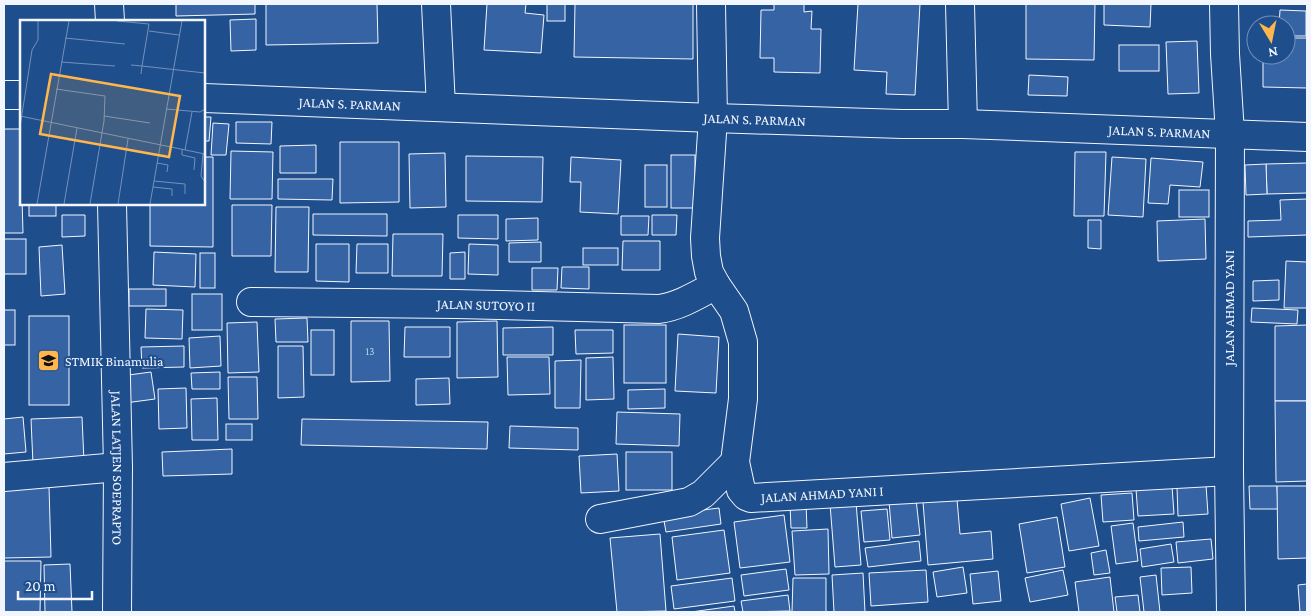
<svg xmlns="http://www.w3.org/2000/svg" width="1311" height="616" viewBox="0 0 1311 616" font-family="'Crimson Pro',serif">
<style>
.building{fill:#3563a3;stroke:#f2f6ff}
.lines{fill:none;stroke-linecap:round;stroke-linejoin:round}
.minor-casing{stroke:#f2f6ff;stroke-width:30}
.minor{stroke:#1f4e8c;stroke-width:28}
.labels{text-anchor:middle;stroke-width:4;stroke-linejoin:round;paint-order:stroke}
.number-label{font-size:11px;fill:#c3d1e8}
.street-label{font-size:14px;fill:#f2f6ff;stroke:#1f4e8c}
.poi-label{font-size:14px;fill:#f2f6ff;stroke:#1f4e8c;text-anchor:start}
.inset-road{fill:none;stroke:#7391ba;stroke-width:1}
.view{fill:#ffb74d;fill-opacity:0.15;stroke:#ffb74d;stroke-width:2.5}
.inset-edge{fill:none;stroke:#f2f6ff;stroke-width:2.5}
</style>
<rect width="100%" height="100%" fill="#1f4e8c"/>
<g class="building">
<path d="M176 4H255V14L176 16Z"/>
<path d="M266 4H377L378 43 266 45Z"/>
<path d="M487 4H526L525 13 544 15 541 53 484 50Z"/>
<rect x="547" y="4" width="18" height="17"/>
<path d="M575 4H693V59L574 57Z"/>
<path d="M774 4H804V12L812 11 811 29H821L820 73 774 72V58H760L761 10H774Z"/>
<path d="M858 4H920L915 95 886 94 887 72 854 70Z"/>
<path d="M1026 4H1095L1094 60 1026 59Z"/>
<path d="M1104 4H1151L1150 27 1104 25Z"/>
<path d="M1280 10 1306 11V36H1286V25H1279Z"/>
<path d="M256 19V50L231 51 230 20Z"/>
<path d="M1286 38H1307V88L1263 87V55H1286Z"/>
<path d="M1197 41 1199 93 1168 94 1166 42Z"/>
<rect x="1119" y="45" width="40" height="26"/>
<path d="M1029 75 1068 77 1067 96 1028 95Z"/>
<path d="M204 117H211L209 141H204Z"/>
<path d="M236 122H272L271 144 236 143Z"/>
<path d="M213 123 229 124 226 155H211Z"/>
<path d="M4 129H20L23 233H4Z"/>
<path d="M340 142H399V202L340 203Z"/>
<path d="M316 145V173H280V146Z"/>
<path d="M231 151 273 152 272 199H230Z"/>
<path d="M1075 152H1106L1104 216H1074Z"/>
<path d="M445 153 446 207 410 208 409 154Z"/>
<rect x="671" y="155" width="24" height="53"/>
<path d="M466 156 543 157 542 202 466 201Z"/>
<path d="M204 157H213V247L150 246V204H204Z"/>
<path d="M571 157 621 160 618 214 580 212 581 182H570Z"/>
<path d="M1112 157 1146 159 1143 217 1108 215Z"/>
<path d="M1151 158 1203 162 1200 187 1170 185 1168 204 1148 203Z"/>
<path d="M1307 163V193L1267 194 1266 164Z"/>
<path d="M1266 164 1267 194 1246 195 1245 165Z"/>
<rect x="645" y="165" width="22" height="42"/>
<path d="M278 179H333L332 200 278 199Z"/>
<rect x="1179" y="190" width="30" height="27"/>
<path d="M1307 199V235L1248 237V221L1281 220 1280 200Z"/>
<rect x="29" y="204" width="27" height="12"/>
<path d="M232 205H272L271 256H232Z"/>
<path d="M276 207H309L308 272H275Z"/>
<path d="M313 214H387V236L313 235Z"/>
<path d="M62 215H85V236L62 237Z"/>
<path d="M458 215H498V239L458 238Z"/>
<path d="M652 215H677L676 235H652Z"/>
<path d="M621 216H649L648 235H621Z"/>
<path d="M538 218V240L506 241V219Z"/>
<path d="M1205 219 1206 259 1158 261 1157 221Z"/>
<path d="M1088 220H1101V249L1088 248Z"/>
<path d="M393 234H443L442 276H392Z"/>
<rect x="4" y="239" width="22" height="35"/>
<path d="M623 241H660V270H622Z"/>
<path d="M541 242V262H509V243Z"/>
<path d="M316 244H349V282L316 281Z"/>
<path d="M357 244H388V273H356Z"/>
<path d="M469 244 498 245V275L468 274Z"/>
<path d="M62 245 65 294 41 296 39 247Z"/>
<rect x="583" y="248" width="35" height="17"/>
<path d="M154 252 196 254 195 287 153 285Z"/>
<path d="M465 252V279H450V253Z"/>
<rect x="200" y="253" width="15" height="35"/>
<path d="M1286 261 1307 262V308H1284Z"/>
<path d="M562 267H589V289L561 288Z"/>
<path d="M532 268H558L557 290H532Z"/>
<path d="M1279 280V300L1253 301V281Z"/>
<rect x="129" y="289" width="37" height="17"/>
<rect x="192" y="294" width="30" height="36"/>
<path d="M1252 308 1298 310 1297 324 1251 322Z"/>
<path d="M146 309 183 310 182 339 145 338Z"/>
<rect x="4" y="310" width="11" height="35"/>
<rect x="29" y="316" width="40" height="89"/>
<path d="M307 318 308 342H276L275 319Z"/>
<path d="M351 321H389L390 381 351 382Z"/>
<path d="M497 321 498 377 457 378V322Z"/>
<path d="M257 322 259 372 228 373 227 323Z"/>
<rect x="624" y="325" width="42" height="58"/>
<path d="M1307 325V401H1275V326Z"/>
<path d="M405 327H450V357H404Z"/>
<path d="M553 327V355H503V328Z"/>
<rect x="311" y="330" width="23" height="45"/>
<path d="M575 330H613V353L576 354Z"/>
<path d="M678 334 719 337 716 393 675 391Z"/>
<path d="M220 336 221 366 190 368 189 338Z"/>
<path d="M184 346V367L142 368 141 347Z"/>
<path d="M278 346H303L304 397 278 398Z"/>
<path d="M507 357H549L550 394 508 395Z"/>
<path d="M613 357 614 399 586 400V358Z"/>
<path d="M581 360 580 408H555V361Z"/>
<path d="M151 372 155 399 125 403 121 376Z"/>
<path d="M220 372V389H192L191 373Z"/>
<path d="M228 377H257L258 419H229Z"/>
<path d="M449 378 450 404 416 405V379Z"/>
<path d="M186 388 187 428 159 429 158 389Z"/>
<path d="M665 389V408L628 409V390Z"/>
<path d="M217 398 218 440H192L191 399Z"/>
<path d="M1275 401H1307V481L1276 482Z"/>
<path d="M617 412 680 414 679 446 616 444Z"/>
<path d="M23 417 26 452 4 454V419Z"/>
<path d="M82 417 84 462 33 464 31 419Z"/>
<path d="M302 419 488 422 487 449 301 445Z"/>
<rect x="226" y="424" width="26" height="16"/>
<path d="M510 426 578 428V450L509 448Z"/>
<path d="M232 449V474L163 476 162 452Z"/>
<rect x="626" y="452" width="46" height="38"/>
<path d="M617 454 619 491 581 493 579 456Z"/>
<path d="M1206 485 1208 514 1178 516 1177 487Z"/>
<path d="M49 486 51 557 4 558V488Z"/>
<path d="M1172 486 1174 514 1138 516 1136 489Z"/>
<path d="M1249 486H1277L1278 509H1250Z"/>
<path d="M1277 486H1307V558L1278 559Z"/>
<path d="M1132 493 1134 520 1103 522 1101 495Z"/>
<path d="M1090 498 1099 546 1069 551 1061 504Z"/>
<path d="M916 499 920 535 892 538 889 501Z"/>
<path d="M957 499 960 534 991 531 993 559 928 565 923 502Z"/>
<path d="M856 502 861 565 835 567 830 504Z"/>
<path d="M790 504H806L807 528H791Z"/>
<path d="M719 508 721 524 666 532 663 515Z"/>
<path d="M887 509 890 540 864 542 861 511Z"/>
<path d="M784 515 790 562 740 568 734 522Z"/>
<path d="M1057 517 1065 567 1027 573 1019 524Z"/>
<path d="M1183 522 1184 537 1139 541 1138 527Z"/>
<path d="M1133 523 1138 561 1116 564 1111 526Z"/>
<path d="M828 529 829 574 795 575 792 531Z"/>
<path d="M724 530 730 573 677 580 672 537Z"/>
<path d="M660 534 666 611 617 612 610 538Z"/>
<path d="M1211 539 1213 559 1178 563 1176 542Z"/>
<path d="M919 541 921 561 868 567 865 548Z"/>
<path d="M1171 544 1174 562 1142 567 1140 549Z"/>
<path d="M1106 550 1110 573 1094 575 1091 553Z"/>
<path d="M4 561H41L40 612H4Z"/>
<path d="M70 564 72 612H45L44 565Z"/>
<path d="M963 567 967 593 937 597 933 572Z"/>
<path d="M1191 567 1192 593 1162 595 1161 568Z"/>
<path d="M786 569 789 590 744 596 741 575Z"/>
<path d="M926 570 928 602 871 606 869 573Z"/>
<path d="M1063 570 1068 595 1030 602 1025 578Z"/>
<path d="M998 571 1001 601 973 604 970 574Z"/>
<path d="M863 573 865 612H834L832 575Z"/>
<path d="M1156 575 1160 612H1144L1140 577Z"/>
<path d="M1110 577 1114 612H1079L1075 582Z"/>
<path d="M732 578 735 601 674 609 671 586Z"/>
<path d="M793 578H826V612H792Z"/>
<path d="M1307 584V612H1300L1298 585Z"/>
<path d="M788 595 790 611 743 612 741 601Z"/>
<path d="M1138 595 1140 612H1117L1115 597Z"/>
<path d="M734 606 735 612H691Z"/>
</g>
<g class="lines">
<defs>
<g id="minor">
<path d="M109 4 110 21"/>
<path d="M436 4 441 107"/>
<path id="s1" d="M711 4 713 118 705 238 706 256 709 272 716 285 734 311 743 342V399L735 462 741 490 746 496 751 498 1229 471"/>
<path d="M960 4 963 124"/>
<path d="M1224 4 1225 54 1230 134 1229 471 1231 612"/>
<path d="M4 95H21"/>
<path id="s2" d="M204 98 713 118 902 124H963L1307 137"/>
<path id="s3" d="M112 204 118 467 117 612"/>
<path id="s4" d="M251 302 456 304 659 309C680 306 697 295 716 285"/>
<path d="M4 477 118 467"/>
<path d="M600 519 689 502 703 494 735 462"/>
</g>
</defs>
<use href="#minor" class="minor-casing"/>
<use href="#minor" class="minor"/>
</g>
<defs>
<symbol id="university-square" viewBox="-11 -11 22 22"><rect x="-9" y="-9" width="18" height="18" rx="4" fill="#ffb74d" stroke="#1f4e8c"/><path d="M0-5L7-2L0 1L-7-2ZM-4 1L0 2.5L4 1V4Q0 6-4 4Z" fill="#111"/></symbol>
</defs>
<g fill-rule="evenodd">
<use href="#university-square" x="36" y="348" width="25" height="25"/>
</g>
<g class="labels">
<g class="number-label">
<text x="370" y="355">13</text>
</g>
<g class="street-label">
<text dy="5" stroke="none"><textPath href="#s2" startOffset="146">JALAN S. PARMAN</textPath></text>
<text dy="5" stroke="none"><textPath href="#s2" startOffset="551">JALAN S. PARMAN</textPath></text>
<text dy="5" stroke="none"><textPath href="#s2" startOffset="956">JALAN S. PARMAN</textPath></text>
<text dy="5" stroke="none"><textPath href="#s4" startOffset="235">JALAN SUTOYO II</textPath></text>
<text transform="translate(1229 308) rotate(-90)" y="5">JALAN AHMAD YANI</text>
<text dy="5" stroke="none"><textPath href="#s3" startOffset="264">JALAN LATJEN SOEPRAPTO</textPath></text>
<text dy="5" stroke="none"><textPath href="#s1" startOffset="581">JALAN AHMAD YANI I</textPath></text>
</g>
<g class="poi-label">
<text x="65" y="366">STMIK Binamulia</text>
</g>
</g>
<g transform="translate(20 20)">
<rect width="185" height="185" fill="#1f4e8c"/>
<path class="inset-road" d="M97 1 129 4 122 46 185 53M129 11 159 15M45 18 105 24M41 42 95 46M111 45 122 46 121 54M36 69 85 76 84 101 70 184M146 89 180 92 185 89M0 96 185 134M84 96 130 103M0 107 12 30 18 20V1M162 129V135L175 138 174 150M165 130 172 92M183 134 181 156 185 162M137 143 148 145 147 152M134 161 165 164V174M133 167 152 169V176M17 184 49 1M44 184 57 108M98 184 108 119M130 184 162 1"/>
<path class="view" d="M31 54 160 76 149 137 20 114Z"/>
<rect width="185" height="185" class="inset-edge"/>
</g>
<rect width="1311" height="616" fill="none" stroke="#f2f6ff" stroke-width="10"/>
<g transform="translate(1271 40) rotate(170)"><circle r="24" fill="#1f4e8c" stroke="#7391ba"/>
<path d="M0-4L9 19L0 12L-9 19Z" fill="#ffb74d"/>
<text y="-8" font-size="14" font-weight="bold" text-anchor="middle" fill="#f2f6ff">N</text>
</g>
<path d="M18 591v8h74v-8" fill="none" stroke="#f2f6ff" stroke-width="2.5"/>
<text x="25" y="591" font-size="15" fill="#f2f6ff" stroke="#1f4e8c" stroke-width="4" paint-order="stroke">20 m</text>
</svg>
